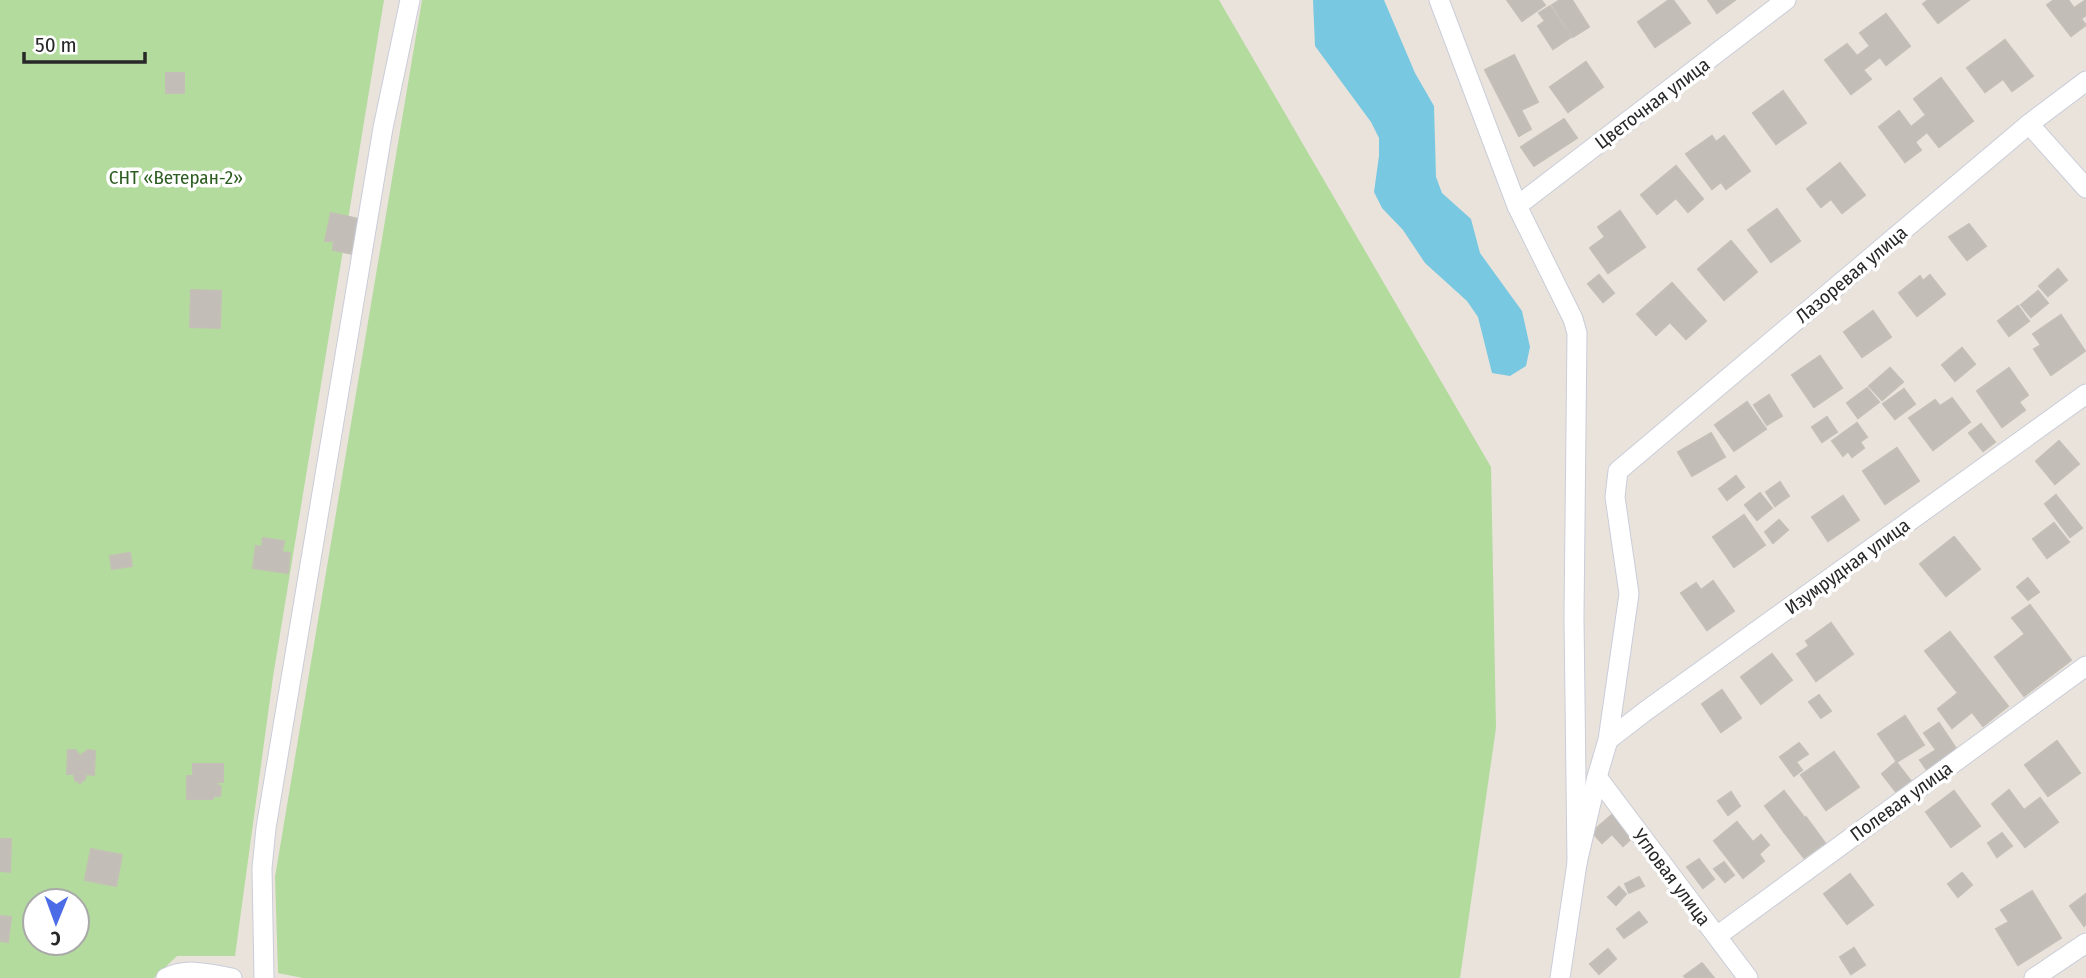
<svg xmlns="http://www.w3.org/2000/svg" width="2086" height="978" viewBox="0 0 2086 978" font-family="'Fira Sans Condensed',sans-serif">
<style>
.green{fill:#b3db9d;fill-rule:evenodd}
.water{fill:#79c8e1}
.building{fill:#c2bdb7;stroke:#c4bfb6;stroke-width:2}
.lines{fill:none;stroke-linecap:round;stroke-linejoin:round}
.street-casing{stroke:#cacdd9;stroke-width:21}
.street{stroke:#fff;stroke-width:19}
.labels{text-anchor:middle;stroke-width:7;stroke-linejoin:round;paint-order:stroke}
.street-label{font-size:19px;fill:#282828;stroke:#fff}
.park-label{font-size:19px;fill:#2e5d21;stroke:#fff}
</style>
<rect width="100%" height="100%" fill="#e9e3dc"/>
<g class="green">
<path d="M0 0H384L273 677 235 956H177L154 978H0ZM35 901H77V943H35Z"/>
<path d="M422 0H1219L1491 467 1496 728 1460 978H303L278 973 275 877Z"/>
</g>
<path class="water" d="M1313 0H1384L1415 73 1434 106 1436 177 1442 193 1471 219 1480 253 1522 311 1530 347 1526 366 1510 376 1492 373 1478 317 1467 301 1425 263 1403 230 1382 208 1374 192 1379 156V138L1371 122 1315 46Z"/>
<g class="building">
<path d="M1507 0H1541L1545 5 1522 21Z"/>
<path d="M1560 0H1572L1589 27 1573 37 1552 5Z"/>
<path d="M1669 0H1673L1690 23 1655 47 1638 22Z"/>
<path d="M1708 0H1735L1717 13Z"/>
<path d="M1928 0H1969L1938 23 1923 4Z"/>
<path d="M2054 0H2068L2074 8 2086 0V15L2081 19 2086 25 2071 36 2047 5Z"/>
<path d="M1550 6 1571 37 1553 49 1538 26 1545 21 1539 13Z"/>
<path d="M1886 14 1910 46 1886 65 1880 57 1863 70 1871 79 1851 94 1825 60 1847 44 1857 56 1870 46 1860 33Z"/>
<path d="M2005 40 2033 76 2012 91 2003 79 1985 92 1967 68Z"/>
<path d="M1514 55 1538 102 1521 110 1531 129 1519 136 1485 70Z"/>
<path d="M1586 62 1603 87 1568 112 1550 87Z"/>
<rect x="166" y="73" width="18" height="20"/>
<path d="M1941 78 1973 121 1939 147 1927 132 1915 142 1921 150 1905 162 1879 127 1899 111 1911 127 1926 115 1914 99Z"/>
<path d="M1783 91 1806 123 1776 144 1753 113Z"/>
<path d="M1564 119 1577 138 1534 166 1521 147Z"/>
<path d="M1712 136 1716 142 1724 136 1750 171 1726 189 1721 182 1712 189 1686 154Z"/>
<path d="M1840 163 1865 195 1842 213 1831 199 1821 207 1807 189Z"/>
<path d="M1676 166 1703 199 1688 212 1676 198 1657 214 1641 195Z"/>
<path d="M1777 209 1800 241 1771 262 1748 230Z"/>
<path d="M1620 211 1645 247 1608 273 1590 248 1605 237 1598 227Z"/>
<path d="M331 213 359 219 353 254 333 250 334 241H325Z"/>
<path d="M1969 224 1986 246 1967 260 1949 237Z"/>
<path d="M1731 241 1757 272 1724 300 1698 269Z"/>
<path d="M2058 269 2067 280 2048 296 2039 286Z"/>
<path d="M1599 275 1614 293 1603 302 1588 284Z"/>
<path d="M1930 275 1945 294 1917 316 1899 293 1920 276 1923 281Z"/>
<path d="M1672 283 1706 321 1686 339 1670 322 1656 335 1637 314Z"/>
<path d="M191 290 221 291 220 328 190 327Z"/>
<path d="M2038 291 2048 303 2031 317 2021 305Z"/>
<path d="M2018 306 2029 321 2009 336 1998 321Z"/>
<path d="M1873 311 1891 337 1862 357 1844 332Z"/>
<path d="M2061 315 2085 351 2051 375 2034 349 2041 345 2033 334Z"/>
<path d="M1962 348 1975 364 1955 381 1942 365Z"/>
<path d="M1820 356 1842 388 1814 407 1792 375Z"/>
<path d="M1890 368 1903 382 1882 400 1869 386Z"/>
<path d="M2009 368 2028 395 2019 402 2025 410 2002 427 1977 391Z"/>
<path d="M1867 388 1879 402 1858 418 1847 403Z"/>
<path d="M1904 389 1915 404 1895 419 1883 404Z"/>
<path d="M1769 395 1782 416 1767 425 1754 405Z"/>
<path d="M1952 398 1970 422 1933 450 1909 418 1935 400 1940 406Z"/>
<path d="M1747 402 1766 429 1734 451 1715 425Z"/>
<path d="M1827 417 1837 432 1822 442 1812 427Z"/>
<path d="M1857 423 1867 437 1860 442 1864 448 1852 457 1848 451 1843 456 1832 441Z"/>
<path d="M1981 424 1995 442 1983 451 1969 433Z"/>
<path d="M1711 433 1725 457 1692 476 1678 452Z"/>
<path d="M2059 441 2079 464 2055 484 2036 461Z"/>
<path d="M1897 448 1919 481 1885 504 1863 471Z"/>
<path d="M1736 476 1744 487 1727 500 1719 489Z"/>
<path d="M1780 482 1789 496 1775 506 1766 492Z"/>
<path d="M1760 493 1772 508 1757 520 1745 505Z"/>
<path d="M2056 495 2082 528 2070 537 2045 504Z"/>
<path d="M1843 496 1859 520 1828 541 1812 517Z"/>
<path d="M1744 515 1765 545 1734 567 1713 537Z"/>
<path d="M1779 520 1788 530 1773 543 1765 532Z"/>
<path d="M2054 523 2069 542 2047 558 2033 539Z"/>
<path d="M1954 537 1980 569 1946 596 1920 564Z"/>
<path d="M263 538 284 541 282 552 290 553 288 573 253 568 256 546 262 547Z"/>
<path d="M130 553 132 566 112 569 110 556Z"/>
<path d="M2028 578 2039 592 2028 600 2017 587Z"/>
<path d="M1713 581 1734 611 1707 630 1681 593 1696 583 1701 590Z"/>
<path d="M2030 605 2071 660 2024 696 1995 657 2025 634 2012 618Z"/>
<path d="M1831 623 1853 654 1816 681 1797 654 1809 646 1806 641Z"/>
<path d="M1950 632 2008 706 1983 726 1972 712 1952 728 1938 709 1958 693 1925 651Z"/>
<path d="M1772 654 1792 680 1761 704 1741 677Z"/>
<path d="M1722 690 1741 718 1721 732 1702 704Z"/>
<path d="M1819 695 1831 711 1821 718 1809 702Z"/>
<path d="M1905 716 1924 745 1897 762 1878 734Z"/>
<path d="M1939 723 1959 753 1929 773 1920 760 1936 750 1924 733Z"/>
<path d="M2057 741 2080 773 2048 796 2025 765Z"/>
<path d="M1799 743 1808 754 1796 762 1802 770 1794 776 1780 757Z"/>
<path d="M68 750H75L80 756 88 750 95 751 94 775 86 774 85 779 80 783 75 780 74 774H67Z"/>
<path d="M1834 752 1859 787 1826 810 1801 775Z"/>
<path d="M1896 762 1911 781 1897 793 1882 774Z"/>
<path d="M193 764H223V782H214L221 787 220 796H213V799H187V776H193Z"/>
<path d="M2009 790 2024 810 2040 798 2058 822 2025 847 1992 804Z"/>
<path d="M1784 791 1804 817 1784 832 1765 806Z"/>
<path d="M1954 791 1980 826 1951 847 1926 812Z"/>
<path d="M1731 792 1740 806 1728 815 1718 801Z"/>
<path d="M1613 814 1633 837 1623 846 1612 834 1602 843 1592 832Z"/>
<path d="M1806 817 1825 843 1804 858 1784 832Z"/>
<path d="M1737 822 1753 842 1761 835 1769 845 1759 854 1764 861 1743 878 1714 841Z"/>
<path d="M2002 833 2012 846 1997 857 1988 843Z"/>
<path d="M0 839H11L10 872 0 871Z"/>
<path d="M91 849 122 855 116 886 85 880Z"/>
<path d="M1699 859 1714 879 1703 888 1687 867Z"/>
<path d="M1724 862 1734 875 1725 882 1714 869Z"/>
<path d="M1962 873 1972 885 1958 897 1948 884Z"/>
<path d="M1850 874 1873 905 1847 924 1824 894Z"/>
<path d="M1639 877 1644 886 1629 893 1625 884Z"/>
<path d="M1619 887 1626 894 1616 905 1608 897Z"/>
<path d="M2032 891 2061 938 2018 965 1996 929 2009 922 2001 910Z"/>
<path d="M2086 894V924L2084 926 2070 906Z"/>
<path d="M1639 912 1647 922 1624 938 1617 929Z"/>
<path d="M0 916 11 917 8 942 0 941Z"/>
<path d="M1854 948 1865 965 1851 974 1840 957Z"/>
<path d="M1608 949 1616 959 1599 974 1590 964Z"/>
<path d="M1702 963 1714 978H1686L1684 976Z"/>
</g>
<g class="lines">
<defs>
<g id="street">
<path d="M1439 0 1517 206 1573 319 1577 333 1574 617 1577 863 1560 978"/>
<path d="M2029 124 2086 188"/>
<path d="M1517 206 1786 0"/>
<path d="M1608 740 1647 710 2086 394"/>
<path d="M1597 777 1748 978"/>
<path d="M1577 863 1597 777 1608 740 1629 594 1615 497 1618 471 2029 124 2086 81"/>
<path d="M1717 936 2086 666"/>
<path d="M166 978C187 967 210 974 232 978"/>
<path d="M264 978 262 868 266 828 383 128 410 0"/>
<path d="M2034 978 2086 943"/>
</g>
</defs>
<use href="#street" class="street-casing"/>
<use href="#street" class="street"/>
</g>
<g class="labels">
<g class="street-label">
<text transform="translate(1652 103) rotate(-37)" y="7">Цветочная улица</text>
<text transform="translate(1851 274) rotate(-40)" y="7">Лазоревая улица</text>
<text transform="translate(1847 566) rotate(-36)" y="7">Изумрудная улица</text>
<text transform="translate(1901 801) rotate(-36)" y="7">Полевая улица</text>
<text transform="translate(1672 877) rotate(53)" y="7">Угловая улица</text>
</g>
<g class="park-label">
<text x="176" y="184">СНТ «Ветеран-2»</text>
</g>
</g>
<g transform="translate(56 922) rotate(181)"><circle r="33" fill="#ffffff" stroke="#a9a9a9" stroke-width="2"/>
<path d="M0-5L12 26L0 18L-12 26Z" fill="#4b6be7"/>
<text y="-10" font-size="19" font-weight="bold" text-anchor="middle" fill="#282828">С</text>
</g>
<path d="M24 52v10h121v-10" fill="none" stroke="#282828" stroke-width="3.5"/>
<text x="35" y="52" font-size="21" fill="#282828" stroke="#ffffff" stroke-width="5" paint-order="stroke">50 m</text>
</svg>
